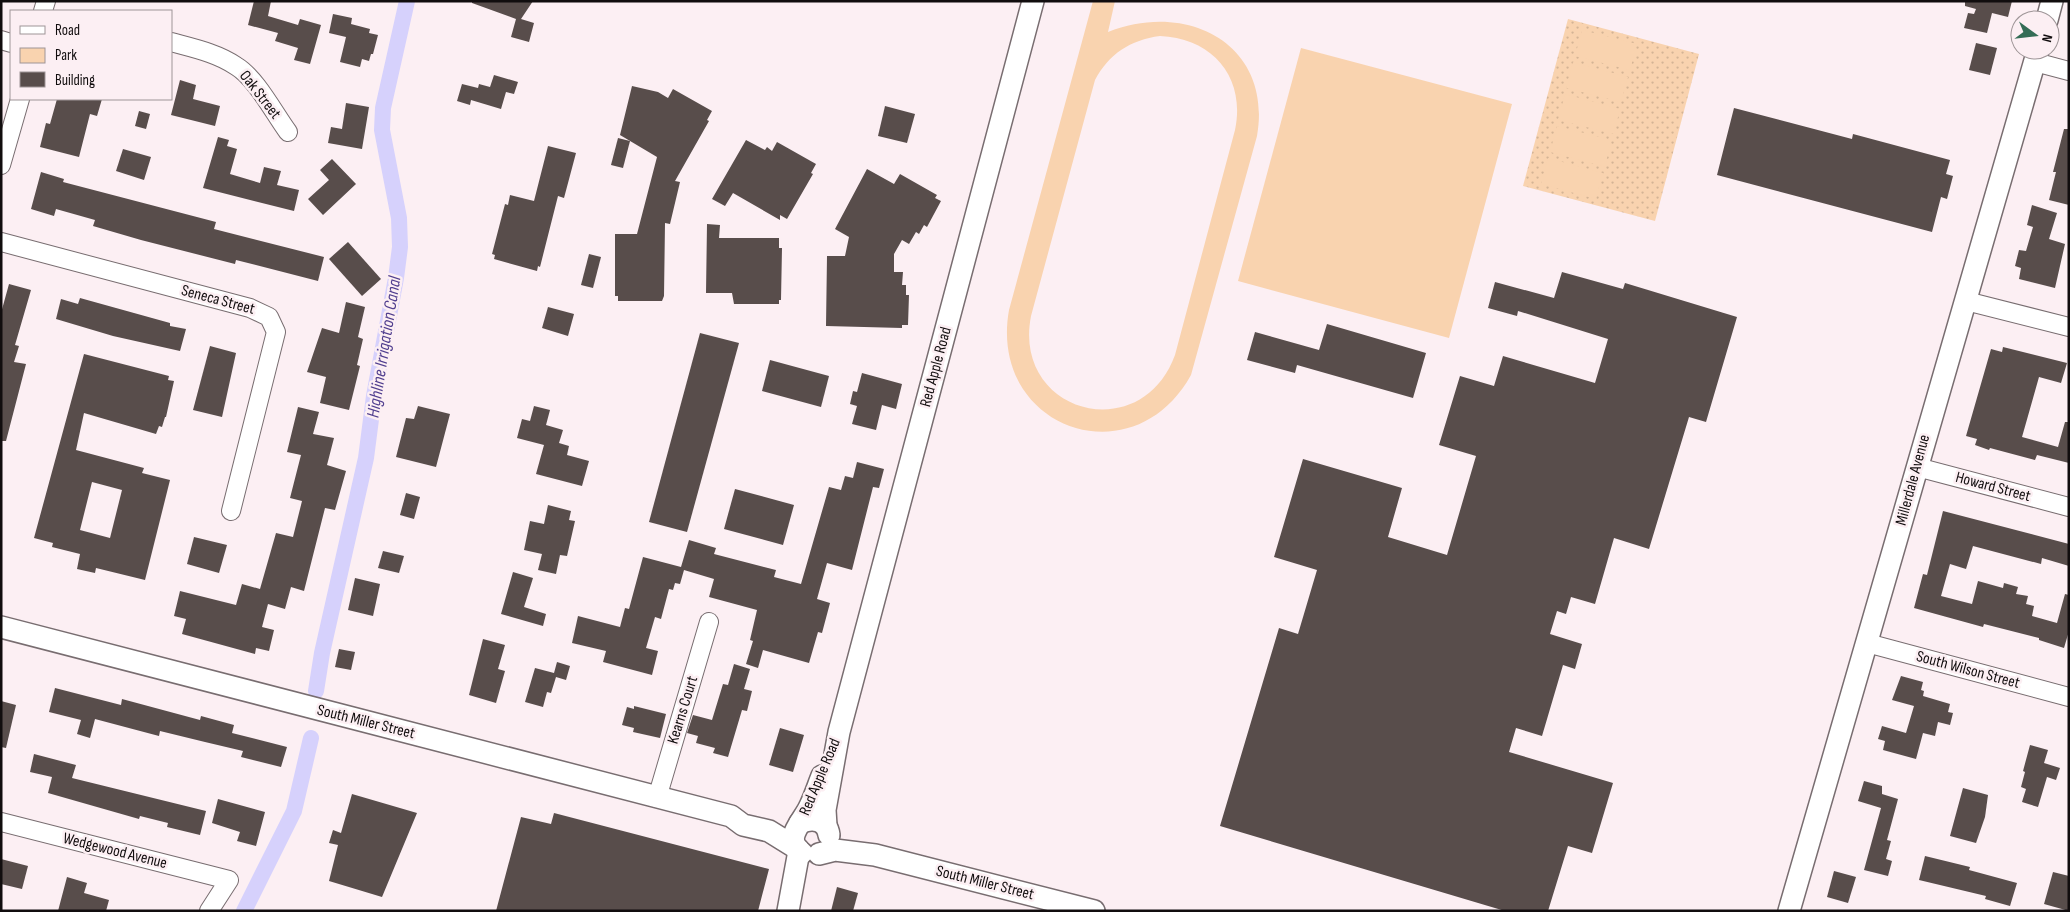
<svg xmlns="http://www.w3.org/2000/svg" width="2070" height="912" viewBox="0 0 2070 912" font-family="'Sofia Sans Condensed',sans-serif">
<defs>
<pattern id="green-dots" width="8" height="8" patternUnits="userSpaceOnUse" patternTransform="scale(1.25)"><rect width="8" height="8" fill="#f9d3af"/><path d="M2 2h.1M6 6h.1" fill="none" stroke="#d4b495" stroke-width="1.8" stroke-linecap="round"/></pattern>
</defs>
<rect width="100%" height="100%" fill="#fceff3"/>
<!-- green -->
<polygon fill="url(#green-dots)" points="1568,19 1699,54 1655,221 1523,186"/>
<!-- pitch -->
<g fill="#f9d3af" fill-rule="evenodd">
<path d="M1093 1H1115L1108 32C1188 0 1273 45 1257 136L1191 375C1133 480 988 428 1009 310ZM1160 36C1213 38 1246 78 1235 130L1175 355C1141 448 1012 413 1031 316L1095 80C1109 54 1130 40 1160 36Z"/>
<polygon points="1582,30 1637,44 1630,70 1575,56"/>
<polygon points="1301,48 1512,104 1449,338 1238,281"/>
<polygon points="1573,62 1628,77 1621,102 1566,88"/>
<polygon points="1565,94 1620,109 1614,134 1558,120"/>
<polygon points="1557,126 1611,140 1605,167 1550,152"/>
<polygon points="1548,158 1603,173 1596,199 1541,184"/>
</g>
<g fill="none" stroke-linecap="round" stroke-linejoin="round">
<!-- canal -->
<g stroke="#d6d1fc" stroke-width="16">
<polyline points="316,691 322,653 366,458 374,396 396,278 400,247 399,218 382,130 383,108 407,1"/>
<polyline points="244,911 294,811 311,738"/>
</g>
</g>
<!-- building -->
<g fill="#584d4b" fill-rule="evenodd">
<polygon points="254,1 271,1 268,16 298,25 300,19 321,25 310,64 294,60 298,48 275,41 278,33 248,25"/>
<polygon points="472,1 533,1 521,19 534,23 529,42 511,37 516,19 472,3"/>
<polygon points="1965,1 2012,1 2008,17 1992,13 1987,33 1964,28 1968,13 1974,14 1976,9 1965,6"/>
<polygon points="333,14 352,18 351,24 370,29 369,33 378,35 373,54 371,54 369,61 362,59 360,67 340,62 346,37 329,33"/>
<polygon points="1976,43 1997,48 1990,75 1969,70"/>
<polygon points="494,75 518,82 514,94 506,92 501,109 471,100 470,105 457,101 462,84 478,88 479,84 490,87"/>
<polygon points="180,80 196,85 193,99 220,106 215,126 171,115"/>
<polygon points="632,86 658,92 668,98 673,89 712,111 707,120 709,121 675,181 680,182 670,224 665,223 664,296 662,301 618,301 618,296 615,296 615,234 637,234 657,157 620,135"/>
<polygon points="57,99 102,99 97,116 90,114 79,157 40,147 46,123 50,124"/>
<polygon points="346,103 369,107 362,149 328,143 331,127 342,129"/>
<polygon points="885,106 915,114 907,143 878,136"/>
<polygon points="1734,108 1852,139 1853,134 1950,160 1946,174 1953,176 1947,199 1941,197 1932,232 1717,175"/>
<polygon points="139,111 150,114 146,129 135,126"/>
<polygon points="2064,129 2069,129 2069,205 2049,200 2056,172 2053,172"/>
<polygon points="218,137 229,140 227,146 237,149 230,174 260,183 264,167 281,171 277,185 299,190 294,211 203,188"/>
<polygon points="618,138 630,141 623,168 611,165"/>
<polygon points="746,140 765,150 767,147 772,151 777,142 816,164 811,173 813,174 787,219 780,215 780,220 733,193 725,206 712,199"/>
<polygon points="548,146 576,153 564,198 558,196 540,267 538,266 537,271 494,259 495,255 492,254 505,204 508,205 510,195 534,201"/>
<polygon points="123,149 151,157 144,180 116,171"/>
<polygon points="332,159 356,184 323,215 308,199 329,180 320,170"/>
<polygon points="867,169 894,184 900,174 937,195 935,198 941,201 927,227 924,225 919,234 916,232 909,244 902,240 894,254 894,272 903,272 902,285 906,285 906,295 909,295 908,325 902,325 902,328 826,326 827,256 845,256 849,237 835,229"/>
<polygon points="41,172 64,179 63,182 216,222 214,229 324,257 318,281 236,260 235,264 141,240 93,226 95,220 56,209 54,216 31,209"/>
<polygon points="2032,205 2057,213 2049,239 2065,244 2055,288 2019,279 2021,268 2015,266 2019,250 2026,251 2033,227 2027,225"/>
<polygon points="707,224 720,225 719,238 779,238 779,248 782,248 781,300 779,300 779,304 734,304 732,293 706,293"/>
<polygon points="348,242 381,279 362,296 329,259"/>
<polygon points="589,254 601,257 593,288 581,285"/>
<polygon points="1562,272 1623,289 1625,283 1737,317 1706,422 1689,417 1649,549 1614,538 1595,604 1571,597 1566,614 1557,611 1550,634 1582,644 1575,669 1563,665 1542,736 1516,728 1509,752 1613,783 1592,853 1568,846 1548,911 1505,911 1220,826 1279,628 1298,634 1317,570 1274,557 1303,459 1402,488 1388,537 1447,555 1476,456 1439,445 1460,376 1494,386 1503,356 1595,383 1608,339 1518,311 1517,316 1488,308 1495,282 1554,298"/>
<polygon points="9,284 31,290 15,345 19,346 14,362 26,364 6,441 1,441 1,313"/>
<polygon points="80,298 170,323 170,326 186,329 180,351 113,336 56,319 61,299 78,304"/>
<polygon points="346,302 365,307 358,337 363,339 357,365 360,366 349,410 320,403 326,377 307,372 322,328 339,333"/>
<polygon points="548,307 574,314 568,336 542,328"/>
<polygon points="1327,324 1426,353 1413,398 1297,365 1295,373 1247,360 1255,332 1319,350"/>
<polygon points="700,333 739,343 687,532 649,522"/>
<polygon points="210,346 236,353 222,417 193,410"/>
<polygon points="2003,347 2067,363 2061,383 2039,377 2022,437 2058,447 2065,422 2069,422 2069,463 2037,455 2035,460 1990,448 1989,450 1975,445 1977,439 1966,436 1991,349 2002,352"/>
<path d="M84 354 169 376 168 380 174 381 166 417H165L162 427 159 426 156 434 84 413 76 450 144 468 142 473 170 480 145 580 96 568 95 573 77 569 80 554 52 547 53 543 34 538ZM92 482 122 490 110 538 80 530Z"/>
<polygon points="770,360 829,376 821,407 762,391"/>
<polygon points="862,373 902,384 896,409 882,405 876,430 852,424 857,406 850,404 853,391 857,392"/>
<polygon points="418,406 450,414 436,467 396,457 406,418 414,419"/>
<polygon points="534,406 550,410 546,425 563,430 559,443 569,446 567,455 589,461 582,486 536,474 544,445 517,438 522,419 530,421"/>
<polygon points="298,407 319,412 313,434 334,438 327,465 346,471 335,510 325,508 304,591 291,587 285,609 268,604 262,627 274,630 269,651 256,648 255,654 182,634 186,619 174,616 180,591 236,605 242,584 260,589 276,533 293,537 302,501 290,498 301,455 287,452"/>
<polygon points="857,462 884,469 879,488 873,487 852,570 827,563 817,599 830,603 822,633 818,632 809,663 763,650 758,668 746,664 753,641 750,640 757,610 709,597 714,579 684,570 680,584 675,583 673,590 669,589 661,619 655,617 646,648 658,651 652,675 603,662 606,651 572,643 578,616 620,627 625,608 629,609 643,557 681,567 689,540 716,548 714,554 776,570 774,577 801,584 829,487 841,490 845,476 853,478"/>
<polygon points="735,489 794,505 783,545 724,529"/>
<polygon points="406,493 420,497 414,519 400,515"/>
<polygon points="548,505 571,511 569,520 575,521 567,556 560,555 556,574 538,570 542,554 524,550 530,521 544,524"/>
<polygon points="1943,511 2069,544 2069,566 2042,558 2041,564 1973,546 1966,569 1950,564 1941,596 1972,604 1978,581 2003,588 2004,583 2018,587 2016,594 2028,596 2026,604 2034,606 2032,616 2057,623 2065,594 2069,595 2069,631 2064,648 2039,640 2039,638 1984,624 1983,627 1914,608 1923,574 1927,575"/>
<polygon points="194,537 227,545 219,573 187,564"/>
<polygon points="383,551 404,556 399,573 378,568"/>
<polygon points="513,572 533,578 524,607 546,614 543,626 501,614"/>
<polygon points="355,578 380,584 373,616 348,610"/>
<polygon points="483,639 505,645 498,669 505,671 496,703 469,695"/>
<polygon points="339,649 355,652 351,670 335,667"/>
<polygon points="557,662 570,666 566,680 556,677 551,693 547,692 543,707 525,702 535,668 554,673"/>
<polygon points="734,664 750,669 744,689 752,691 747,711 742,710 728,757 713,753 715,748 696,743 698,736 687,733 693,715 712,720 723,684 728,685"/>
<polygon points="1901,676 1923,682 1921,690 1924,691 1923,696 1950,704 1948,712 1953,713 1950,725 1938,722 1935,736 1923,733 1916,759 1883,750 1885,741 1878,739 1882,726 1906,733 1914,706 1892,700"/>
<polygon points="55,688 121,705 122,699 200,720 201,716 234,725 232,733 287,747 281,767 241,757 243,751 205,742 160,731 159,736 95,719 90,738 77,734 81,720 49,712"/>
<polygon points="1,701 16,705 6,748 1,747"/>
<polygon points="634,706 666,714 660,738 633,732 634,728 622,725 627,707 634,709"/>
<polygon points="780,728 804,735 793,772 769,765"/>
<polygon points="2030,745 2048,750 2044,763 2060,768 2056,780 2047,777 2038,807 2022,802 2026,789 2021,787 2025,772 2023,771"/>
<polygon points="34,754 76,765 72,778 206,811 200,835 167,827 168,823 140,816 139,819 48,793 52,777 30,772"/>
<polygon points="1864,781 1882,786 1882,794 1898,799 1887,840 1891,841 1886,859 1892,861 1888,876 1864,870 1881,808 1858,801"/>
<polygon points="1963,788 1988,795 1985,817 1976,843 1950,836"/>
<polygon points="352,794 417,813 382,897 329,881 338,845 329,843 333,830 341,833"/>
<polygon points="218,799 265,812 256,846 237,841 240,832 212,823"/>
<polygon points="554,813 769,869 758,911 496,911 521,817 551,824"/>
<polygon points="1925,856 1970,867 1969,870 2017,883 2010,906 1985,899 1986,896 1919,880"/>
<polygon points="1,859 28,866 22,889 1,884"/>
<polygon points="1834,871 1856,877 1848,903 1827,897"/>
<polygon points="2053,872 2069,876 2069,911 2044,904"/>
<polygon points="67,877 87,883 84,893 109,900 106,911 58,911"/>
<polygon points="837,887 858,893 853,911 831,911"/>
</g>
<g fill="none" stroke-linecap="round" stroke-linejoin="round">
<!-- minor casing -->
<g stroke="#786d70" stroke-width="20">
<g id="minor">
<polyline points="43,11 46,1"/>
<polyline points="1,40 11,43"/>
<path d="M171 42C193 48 217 53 236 66 256 78 274 113 288 132"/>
<polyline points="2035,62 2069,71"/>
<polyline points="1,165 20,99"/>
<polyline points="1,242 250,308 269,317 276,332 231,511"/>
<polyline points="1966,301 2069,327"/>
<polyline points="1917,467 2069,507"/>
<polyline points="1867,643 2069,697"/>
<polyline points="657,798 709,622"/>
<polyline points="1,822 229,880 209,911"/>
</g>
</g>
<!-- tertiary casing -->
<g stroke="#786d70" stroke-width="24">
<g id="tertiary">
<polyline points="2047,20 2052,1"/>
<polyline points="1,627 731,816 743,825 769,831 798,849"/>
<path d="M800 823C813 817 827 820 829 835"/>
<polyline points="826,826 825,810 839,732 1033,1"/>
<path d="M802 853C781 839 804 821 810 806 815 796 818 786 822 776"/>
<polyline points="819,854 835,850 875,855 1094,911"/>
<polyline points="788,911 799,851"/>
<polyline points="1789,911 2038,50"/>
</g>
</g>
<!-- minor -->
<use href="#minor" stroke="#fff" stroke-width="18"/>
<!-- tertiary -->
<use href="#tertiary" stroke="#fff" stroke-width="21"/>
</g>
<g text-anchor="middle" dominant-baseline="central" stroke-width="5" stroke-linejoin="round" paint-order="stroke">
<!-- street labels -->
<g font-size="16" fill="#110d0e" stroke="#fceff3">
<text transform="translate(260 95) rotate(52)">Oak Street</text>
<text transform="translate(218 300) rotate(15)">Seneca Street</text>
<text transform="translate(936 367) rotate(-75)">Red Apple Road</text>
<text transform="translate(1913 480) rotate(-75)">Millerdale Avenue</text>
<text transform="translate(1993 487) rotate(15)">Howard Street</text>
<text transform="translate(1968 670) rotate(15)">South Wilson Street</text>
<text transform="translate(683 710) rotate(-73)">Kearns Court</text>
<text transform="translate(366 722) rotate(14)">South Miller Street</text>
<text transform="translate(820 777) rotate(-67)">Red Apple Road</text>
<text transform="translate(115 851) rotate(14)">Wedgewood Avenue</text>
<text transform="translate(985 883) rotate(14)">South Miller Street</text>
</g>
<!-- water labels -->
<g font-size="18" font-style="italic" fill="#513f8f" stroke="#fceff3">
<text transform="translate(384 347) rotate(-81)">Highline Irrigation Canal</text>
</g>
</g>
<!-- border -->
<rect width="2070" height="912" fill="none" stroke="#110d0e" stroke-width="5"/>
<!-- legend -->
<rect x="10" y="10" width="162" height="90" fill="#fceff3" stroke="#9e9597"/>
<rect x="20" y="26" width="25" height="8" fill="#ffffff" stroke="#9e9597"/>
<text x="55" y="35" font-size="15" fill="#110d0e">Road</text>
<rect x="20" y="48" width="25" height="15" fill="#f9d3af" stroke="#9e9597"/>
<text x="55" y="60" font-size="15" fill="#110d0e">Park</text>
<rect x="20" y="72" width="25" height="15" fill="#584d4b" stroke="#9e9597"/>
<text x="55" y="85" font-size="15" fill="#110d0e">Building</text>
<!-- north arrow -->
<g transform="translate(2035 35) rotate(105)"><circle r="24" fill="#fceff3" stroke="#9e9597"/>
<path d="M0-4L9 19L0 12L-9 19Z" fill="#346d56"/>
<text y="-8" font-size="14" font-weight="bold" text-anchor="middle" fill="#110d0e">N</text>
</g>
</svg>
